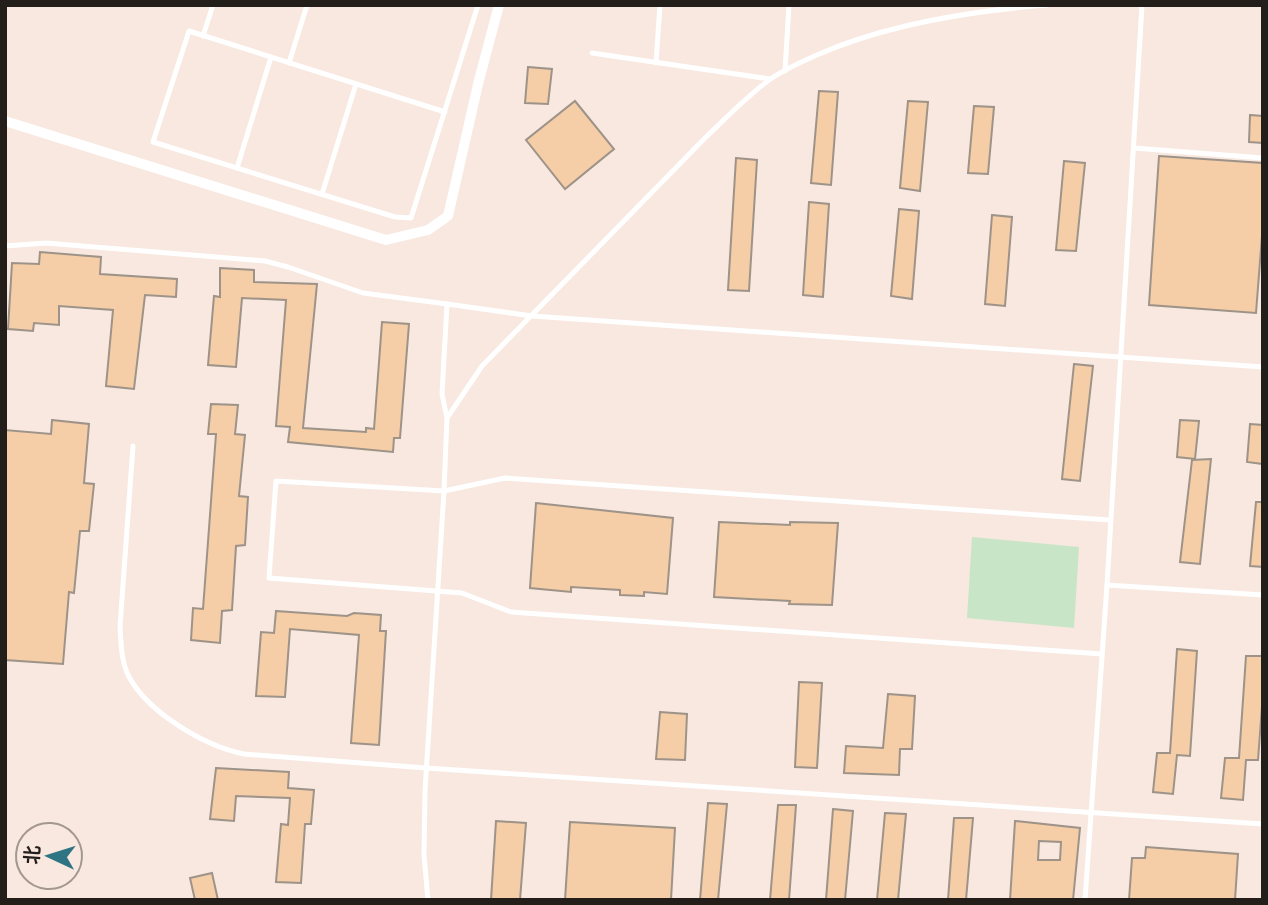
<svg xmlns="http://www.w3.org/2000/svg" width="1268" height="905" viewBox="0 0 1268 905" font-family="Raleway,'Noto Sans SC',sans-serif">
<rect width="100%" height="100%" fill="#f8e8df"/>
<!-- green -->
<polygon fill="#c9e5c7" points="972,537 1079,547 1074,628 967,618"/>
<!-- building -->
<g fill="#f5cda6" stroke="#9e9388" stroke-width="2" fill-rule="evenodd">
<polygon points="528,67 552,69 548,104 525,103"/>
<polygon points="819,91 838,92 831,185 811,183"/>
<polygon points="575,101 614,149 565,189 526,140"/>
<polygon points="908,101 928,102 920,191 900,188"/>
<polygon points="974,106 994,107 988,174 968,173"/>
<polygon points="1250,115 1263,116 1263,143 1249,142"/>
<polygon points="1159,156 1263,163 1263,223 1256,313 1149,305"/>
<polygon points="736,158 757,160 749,291 728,290"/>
<polygon points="1064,161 1085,163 1076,251 1056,250"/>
<polygon points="809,202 829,204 823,297 803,295"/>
<polygon points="899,209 919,211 912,299 891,296"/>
<polygon points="992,215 1012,217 1005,306 985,304"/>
<polygon points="40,252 101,257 100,274 177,279 176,297 145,295 134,389 106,386 113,310 59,306 59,325 34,323 33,331 8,329 12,263 39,264"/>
<polygon points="220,268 254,270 254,282 317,284 303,428 366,432 366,428 374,429 382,322 409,324 400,438 394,438 393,452 288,442 290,427 276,426 286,300 242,298 236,367 208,365 214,296 220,297"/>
<polygon points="1074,364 1093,366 1080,481 1062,479"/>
<polygon points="211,404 238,405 235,434 245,435 239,496 248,497 245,545 236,546 232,610 222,611 220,643 191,640 193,608 203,609 216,434 208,434"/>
<polygon points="52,420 89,424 84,483 94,484 89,531 80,531 74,593 69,592 63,664 5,660 5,430 51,434"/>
<polygon points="1180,420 1199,421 1195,459 1177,457"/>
<polygon points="1250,424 1263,425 1263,464 1247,462"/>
<polygon points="1211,459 1200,564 1180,562 1192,460"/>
<polygon points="1256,502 1263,502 1263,567 1250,566"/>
<polygon points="536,503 673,518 667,594 644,592 644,596 620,595 620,590 571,587 571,592 530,588"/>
<polygon points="719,522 790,525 790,522 838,523 832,605 789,604 790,601 714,597"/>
<polygon points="276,611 347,616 354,613 381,615 380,631 386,631 379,745 351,743 359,635 290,629 285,697 256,696 261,632 274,633"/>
<polygon points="1177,649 1197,651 1190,756 1177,755 1173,794 1153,792 1157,753 1170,753"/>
<polygon points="1246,656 1263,656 1263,693 1258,760 1246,760 1243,800 1221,798 1225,758 1239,758"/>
<polygon points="799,682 822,683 817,768 795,767"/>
<polygon points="888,694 915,696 912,749 900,749 899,775 844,773 846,746 883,748"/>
<polygon points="660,712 687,714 685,760 656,759"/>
<polygon points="216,768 289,772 288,788 314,790 311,824 305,824 301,883 276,882 281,824 288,825 290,798 236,796 234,821 210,819"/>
<polygon points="708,803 727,804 718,900 700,900"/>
<polygon points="778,805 796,805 789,900 770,900"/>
<polygon points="833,809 853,811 845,900 826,900"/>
<polygon points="885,813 906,814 898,900 877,900"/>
<polygon points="954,818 973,818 966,900 948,900"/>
<polygon points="496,821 526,823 520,900 491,900"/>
<path d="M1015 821 1080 828 1073 900H1010ZM1039 841 1061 842 1060 860H1038Z"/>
<polygon points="570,822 675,828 671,900 565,900"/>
<polygon points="1146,847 1238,854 1235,900 1129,900 1132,858 1145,858"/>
<polygon points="212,873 218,900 195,900 190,878"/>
</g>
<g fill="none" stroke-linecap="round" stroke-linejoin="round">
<!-- lane -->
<g stroke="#fff" stroke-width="5">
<polyline points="203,36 213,5"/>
<polyline points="592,53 770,79"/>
<polyline points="289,63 307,5"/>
<polyline points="656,63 660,5"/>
<polyline points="785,71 789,5"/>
<polyline points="445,112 189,31 153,142 395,217 411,218 478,5"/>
<polyline points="1134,148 1263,158"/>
<polyline points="237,168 271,57"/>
<polyline points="322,194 356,84"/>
<polyline points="5,246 46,243 265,261 288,267 363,293 447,304 442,394 447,418"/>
<polyline points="447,304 532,316 1263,367"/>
<path d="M133 446 120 626C121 642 121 660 128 675 147 712 204 746 244 754L426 768 1263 824"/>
<polyline points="1107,585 1263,595"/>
<polyline points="1102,654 511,612 462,593 269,578 276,481 444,491 505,478 1110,520"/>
<path d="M428 900 424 855 425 791 444 491 447 418 482 366 705 138C726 118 746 97 769 80 783 70 801 62 817 55 887 24 971 11 1047 5"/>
<polyline points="1085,900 1107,585 1142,5"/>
</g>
<!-- street -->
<polyline stroke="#fff" stroke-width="10" points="5,121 386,240 428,230 448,216 479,80 499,5"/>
</g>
<!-- border -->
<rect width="1268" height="905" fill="none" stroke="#241e1b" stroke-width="14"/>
<!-- north arrow -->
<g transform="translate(49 856) rotate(274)"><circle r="33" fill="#f8e8df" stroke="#a39791" stroke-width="2"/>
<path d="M0-5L12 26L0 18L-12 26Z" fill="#2f7483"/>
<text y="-10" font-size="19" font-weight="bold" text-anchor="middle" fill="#241e1b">北</text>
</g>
</svg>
